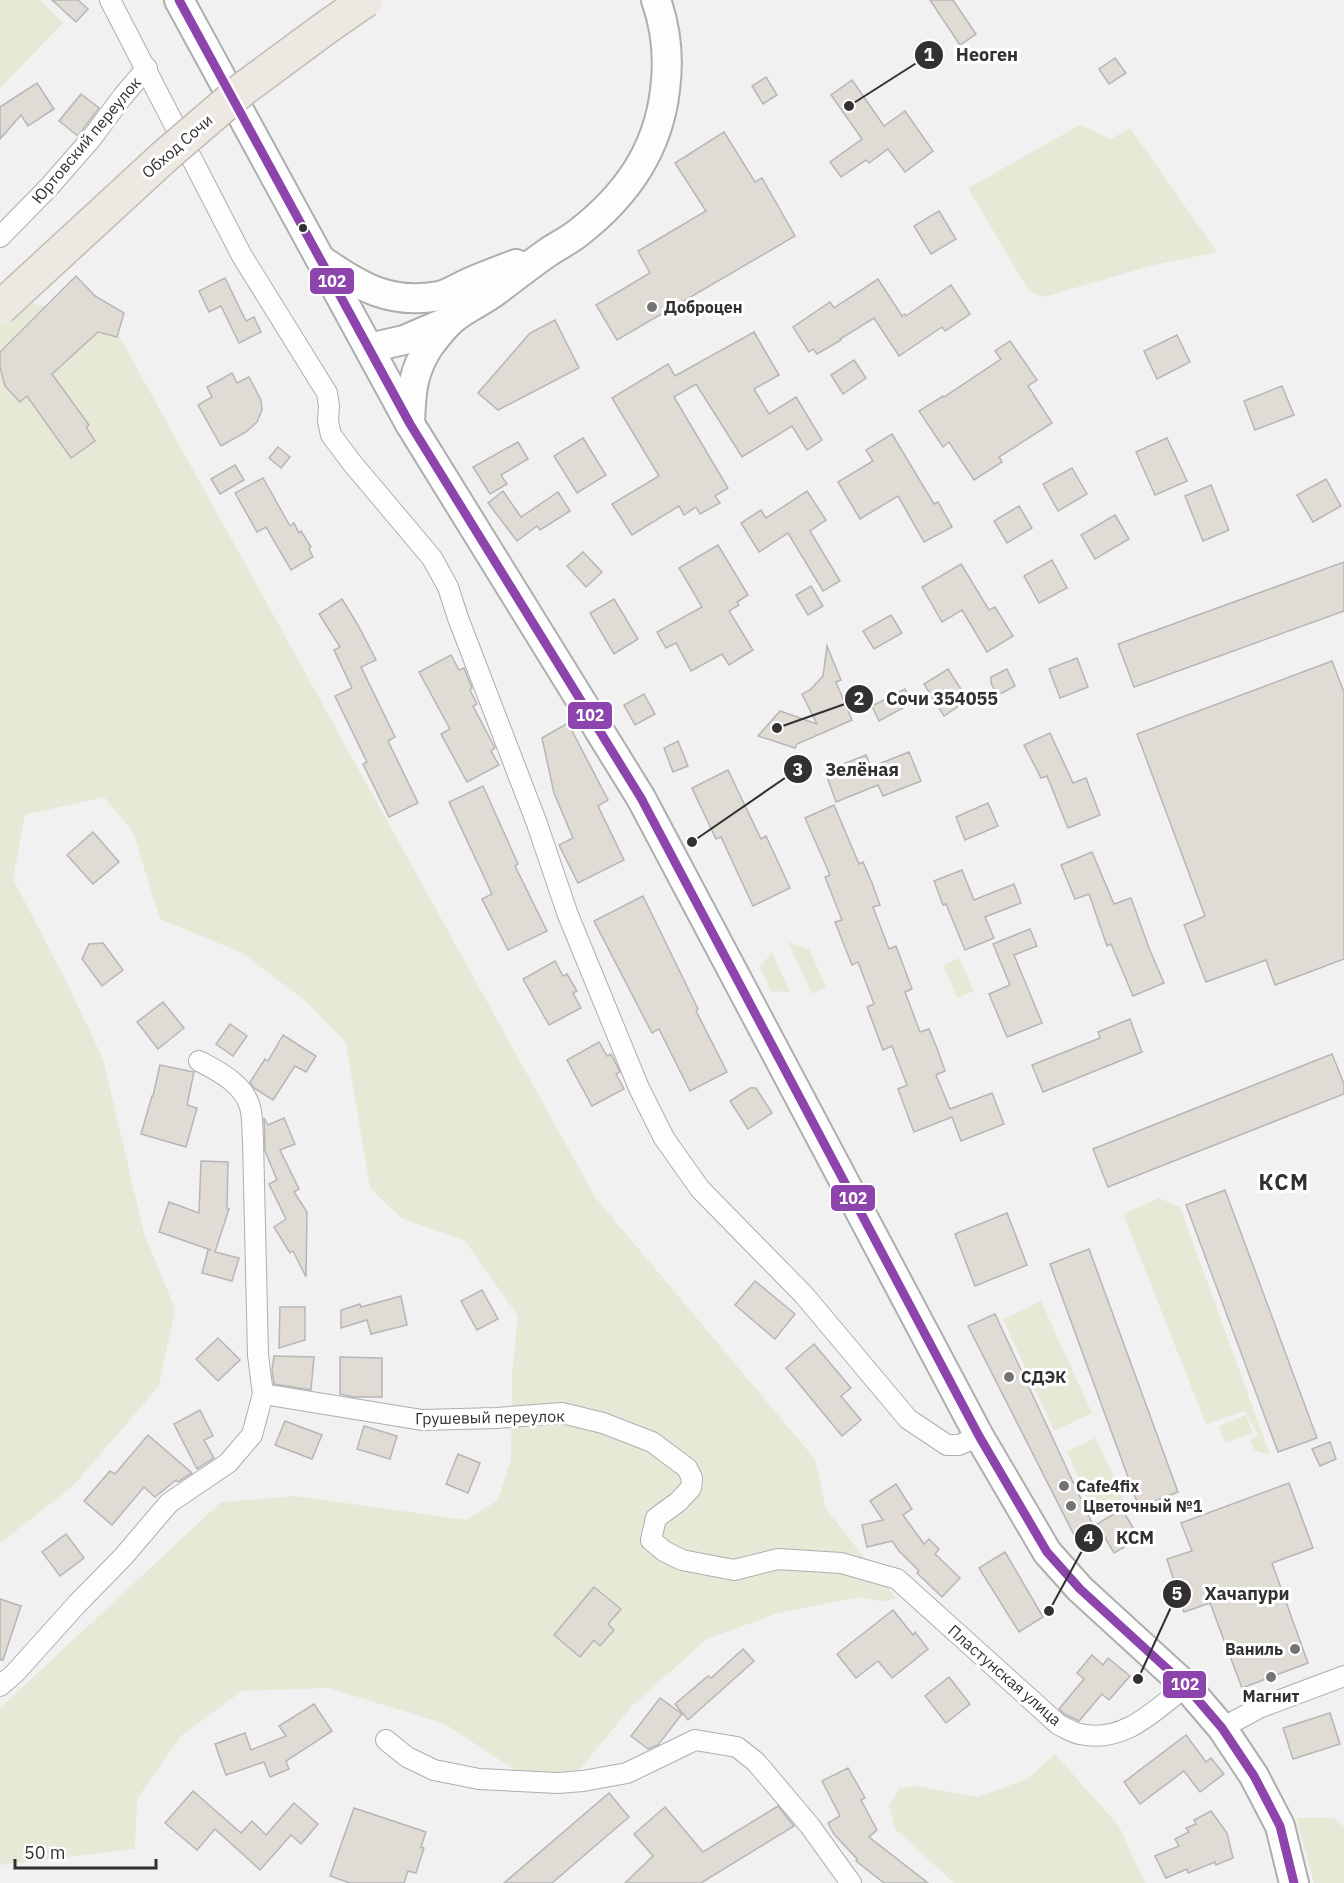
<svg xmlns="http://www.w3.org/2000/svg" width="1344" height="1883" viewBox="0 0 1344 1883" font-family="'IBM Plex Sans',sans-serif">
<rect width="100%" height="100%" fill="#f1f1f1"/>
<!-- green -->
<g fill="#e7e9d7">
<polygon points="0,0 40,0 63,23 0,88"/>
<polygon points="1080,125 1111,139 1130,128 1217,252 1150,266 1044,297 1029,291 968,188"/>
<polygon points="0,295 112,323 595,1197 815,1459 826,1509 896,1598 884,1602 860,1597 778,1613 707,1639 633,1705 575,1775 524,1776 445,1724 329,1688 242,1691 181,1736 137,1799 135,1849 0,1865 0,1708 221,1502 295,1496 466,1520 498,1500 511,1458 512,1375 518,1316 465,1241 401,1218 370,1188 346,1043 308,1003 242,953 160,919 133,832 104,797 25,815 13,879 64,977 103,1059 144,1233 175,1309 159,1386 73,1486 0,1543"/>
<polygon points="788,942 809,949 826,987 812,994"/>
<polygon points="772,952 790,992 771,991 760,967"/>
<polygon points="959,958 974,991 957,998 943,965"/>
<polygon points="1159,1198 1180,1207 1270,1455 1254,1450 1250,1439 1258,1435 1245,1411 1206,1424 1123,1214"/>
<polygon points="1041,1301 1092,1413 1054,1431 1003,1319"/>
<polygon points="1246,1415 1253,1433 1225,1443 1219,1426"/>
<polygon points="1096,1438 1125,1502 1095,1516 1067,1451"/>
<polygon points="1055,1754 1119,1826 1145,1883 954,1883 895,1829 889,1806 900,1788 918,1786 977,1797 1027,1779"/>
<polygon points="1296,1818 1333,1818 1344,1827 1344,1883 1314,1883"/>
</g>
<!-- building -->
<g fill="#e0dbd5" stroke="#b7b6b6" stroke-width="1.5">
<polygon points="52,0 78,0 88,9 76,22"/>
<polygon points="930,0 953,0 976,34 960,45"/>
<polygon points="1115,58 1126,73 1109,84 1099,69"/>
<polygon points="766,77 777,95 763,104 752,86"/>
<polygon points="852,80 884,126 905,111 933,151 905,172 888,149 869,163 866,160 841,177 830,162 862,139 831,95"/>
<polygon points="37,83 54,109 28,126 21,115 0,139 0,107"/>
<polygon points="81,94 99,108 78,136 59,121"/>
<polygon points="724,132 755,182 762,178 795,236 617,340 596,305 650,273 638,251 706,211 675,163"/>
<polygon points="939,211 956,239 931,254 914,226"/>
<polygon points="76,276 95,296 124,313 117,337 98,332 52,374 89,425 86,427 95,441 71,458 27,396 20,402 5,386 0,367 0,352"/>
<polygon points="225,278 246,321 254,317 261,332 239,343 221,306 209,312 199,291"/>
<polygon points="878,279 902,316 905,314 906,316 951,285 970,314 945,331 942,327 899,356 874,318 840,339 841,340 817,354 813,349 809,352 793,327 830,302 834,308"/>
<polygon points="555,320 579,368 498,410 478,393 530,333"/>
<polygon points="754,332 779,375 754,389 769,414 796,397 822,440 807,450 792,426 742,457 696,384 674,397 728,488 715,496 720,503 700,514 696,507 684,515 679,506 632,535 612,504 659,476 612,398 668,364 675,376"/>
<polygon points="1177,335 1190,362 1157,379 1144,351"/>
<polygon points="1010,341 1037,380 1028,386 1052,423 999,457 1002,462 974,480 949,442 943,447 919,411 943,396 944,397 1001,359 995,351"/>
<polygon points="854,360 866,378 843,394 831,375"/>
<polygon points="232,373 237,383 249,377 261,400 262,410 257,422 246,432 221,446 198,405 212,397 207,387"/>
<polygon points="1282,386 1294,415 1255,430 1244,401"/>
<polygon points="892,434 934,504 938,502 952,527 924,542 898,496 860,519 838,482 873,461 866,450"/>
<polygon points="583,438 606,475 577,493 554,456"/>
<polygon points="1167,438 1187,481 1155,495 1136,452"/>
<polygon points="518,442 528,459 501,475 507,484 490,494 473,467"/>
<polygon points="278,447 290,457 281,468 269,458"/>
<polygon points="235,465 244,480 220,494 211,479"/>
<polygon points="1072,468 1087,494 1058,511 1043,484"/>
<polygon points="263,478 290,526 294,523 299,533 301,531 311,547 309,549 313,557 291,570 266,527 257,532 235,493"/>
<polygon points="1326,479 1341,506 1313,522 1297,495"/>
<polygon points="1211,485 1229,530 1203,541 1185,496"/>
<polygon points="503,491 521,517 558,492 570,511 540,530 537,526 517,541 488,503"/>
<polygon points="807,491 826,520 810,531 840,581 823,591 788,533 759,552 741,523 761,510 766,518"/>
<polygon points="1019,506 1032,528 1007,543 994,521"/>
<polygon points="1115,515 1129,539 1095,559 1081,535"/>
<polygon points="718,545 748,595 737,602 739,605 729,611 753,650 729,665 722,654 691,671 676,643 666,648 657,632 702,607 679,568"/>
<polygon points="583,552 602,572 586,587 567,566"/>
<polygon points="1052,560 1067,588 1039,603 1024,576"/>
<polygon points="1344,562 1344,611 1134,687 1118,644"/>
<polygon points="961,564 989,610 995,607 1013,636 987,652 962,610 942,622 922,587"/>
<polygon points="811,586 823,606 808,615 796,595"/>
<polygon points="342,599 358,625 376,660 361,667 395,737 388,741 418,803 389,817 363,764 367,762 335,696 352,688 334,650 340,647 319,614"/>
<polygon points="614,599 638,639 614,654 590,613"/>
<polygon points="891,615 902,633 874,649 863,631"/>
<polygon points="827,646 841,680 836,682 852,720 797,744 795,748 758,736 780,711 817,724 802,694 810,690 823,676"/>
<polygon points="451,655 459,670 464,668 472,688 470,690 477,704 473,706 495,748 491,751 499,765 467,782 441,734 450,729 419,672"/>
<polygon points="1077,658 1088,687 1060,698 1049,669"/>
<polygon points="1332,661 1344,692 1344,959 1275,985 1266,960 1206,982 1184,925 1205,916 1137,734"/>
<polygon points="948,669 968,700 944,716 924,684"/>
<polygon points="1007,669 1015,686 1002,693 996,693 991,683 991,677"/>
<polygon points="905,689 912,703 879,721 872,706"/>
<polygon points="644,694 655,714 635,725 624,705"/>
<polygon points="568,723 608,800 598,806 624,860 578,883 559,845 573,838 554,793 542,738"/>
<polygon points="1050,733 1073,783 1086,778 1100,815 1068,828 1047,776 1041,778 1024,745"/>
<polygon points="678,741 688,766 673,772 664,748"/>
<polygon points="909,752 921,781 883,796 878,785 836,802 825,771 866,755 871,767"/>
<polygon points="728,770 761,839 766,836 790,888 753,906 721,837 716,839 692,788"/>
<polygon points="483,786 518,864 515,866 547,931 508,950 482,899 492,894 449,802"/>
<polygon points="988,803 998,826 965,840 956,817"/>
<polygon points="834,805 859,864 863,862 872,883 880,905 873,907 889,949 896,946 912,989 905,992 920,1032 929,1029 938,1051 945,1071 936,1075 950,1109 992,1093 1004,1124 961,1141 952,1117 914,1132 898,1089 907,1085 892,1046 883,1050 867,1007 874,1004 858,962 852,965 835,922 842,920 825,877 830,875 805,818"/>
<polygon points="93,832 119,862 93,884 67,855"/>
<polygon points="1092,852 1114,904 1131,898 1149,948 1164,983 1133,996 1111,944 1107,946 1089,894 1075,899 1061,865"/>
<polygon points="962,870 974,900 1014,884 1021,903 985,917 994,938 965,950 946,904 943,905 934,881"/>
<polygon points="643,896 698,1009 696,1011 727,1072 690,1091 659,1029 652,1033 594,921"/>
<polygon points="1030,929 1037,946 1014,955 1042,1023 1007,1037 989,994 1010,985 993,944"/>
<polygon points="103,943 123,970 102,986 82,959 89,944"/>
<polygon points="555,961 563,976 567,974 577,991 573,993 581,1008 549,1025 523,979"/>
<polygon points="163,1002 184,1028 158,1049 137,1022"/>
<polygon points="1130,1019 1142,1052 1043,1092 1032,1065 1100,1038 1098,1032"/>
<polygon points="230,1024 247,1036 233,1056 216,1044"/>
<polygon points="283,1035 316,1056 306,1072 295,1066 273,1100 254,1088 250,1082 265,1059 268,1061"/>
<polygon points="599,1042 607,1056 611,1054 620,1072 616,1074 624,1089 592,1106 567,1060"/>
<polygon points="1332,1054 1344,1084 1344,1094 1108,1187 1093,1149"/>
<polygon points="160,1065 194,1072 187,1105 197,1108 186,1147 141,1134 152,1096 153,1096"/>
<polygon points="750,1088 756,1088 772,1113 748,1129 730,1101"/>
<polygon points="264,1118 268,1125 284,1118 295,1144 280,1150 299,1189 294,1192 307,1212 306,1277 293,1251 290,1253 274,1227 286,1219 269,1184 277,1180 265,1151"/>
<polygon points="201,1161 228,1162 227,1208 229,1209 215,1252 239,1258 232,1281 202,1273 208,1250 211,1250 159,1232 169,1202 199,1213"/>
<polygon points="1225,1190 1317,1438 1278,1452 1186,1205"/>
<polygon points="1007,1213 1027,1265 975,1286 955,1234"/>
<polygon points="1089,1249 1178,1492 1139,1507 1050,1264"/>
<polygon points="755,1281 795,1314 775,1339 735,1305"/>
<polygon points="482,1290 498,1319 477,1330 461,1301"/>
<polygon points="401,1296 407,1325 371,1334 367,1320 341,1328 341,1310 360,1304 361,1307"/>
<polygon points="280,1307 305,1307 305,1340 279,1348"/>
<polygon points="995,1314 1093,1525 1074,1535 968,1326"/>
<polygon points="218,1338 240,1360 218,1381 196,1359"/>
<polygon points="814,1344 851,1388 841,1396 861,1420 842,1436 786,1368"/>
<polygon points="274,1356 314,1357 311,1390 274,1384 272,1370"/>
<polygon points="340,1357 382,1358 382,1397 353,1397 340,1394"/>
<polygon points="200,1410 213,1436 204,1440 214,1458 197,1469 174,1424"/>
<polygon points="285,1421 322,1435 312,1459 275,1445"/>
<polygon points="364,1426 397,1436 390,1459 357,1449"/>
<polygon points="148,1435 192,1473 178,1482 176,1480 155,1497 144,1487 112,1525 84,1501 110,1471 115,1474"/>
<polygon points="1330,1442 1336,1459 1320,1466 1312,1449"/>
<polygon points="458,1454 480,1463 468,1493 446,1484"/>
<polygon points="1289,1483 1313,1548 1272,1563 1308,1663 1242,1688 1210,1603 1184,1612 1167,1559 1192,1551 1181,1523"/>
<polygon points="896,1484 912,1509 903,1515 924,1544 929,1539 939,1549 935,1554 960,1578 942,1597 917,1573 919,1571 899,1551 892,1541 867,1547 862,1525 883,1520 870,1501"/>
<polygon points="1122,1509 1135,1531 1124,1537 1128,1545 1114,1553 1097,1524"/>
<polygon points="66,1534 84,1558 60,1576 42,1552"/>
<polygon points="1005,1552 1043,1617 1019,1632 979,1568"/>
<polygon points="594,1587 621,1609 608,1624 614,1630 600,1646 594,1640 580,1657 554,1635"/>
<polygon points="0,1599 21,1606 3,1660 0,1660"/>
<polygon points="893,1610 913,1635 915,1632 928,1649 892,1678 878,1661 856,1678 837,1654"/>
<polygon points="743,1649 754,1661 688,1720 675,1704 708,1676 711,1678"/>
<polygon points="1092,1655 1103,1665 1108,1658 1130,1676 1109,1700 1102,1694 1079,1721 1066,1715 1059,1709 1084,1679 1077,1673"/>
<polygon points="949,1677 970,1704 946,1723 925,1696"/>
<polygon points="660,1698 682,1714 658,1745 648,1749 631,1736"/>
<polygon points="314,1704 332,1731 286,1761 289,1769 270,1777 264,1762 226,1775 215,1744 245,1733 251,1750 286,1736 279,1726"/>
<polygon points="1330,1713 1340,1744 1293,1759 1283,1728"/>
<polygon points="1186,1735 1206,1762 1211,1758 1224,1774 1200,1792 1184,1771 1140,1804 1124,1782"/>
<polygon points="848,1768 865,1798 861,1800 877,1830 869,1837 928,1883 884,1883 856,1861 857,1859 834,1834 828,1823 840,1816 822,1781"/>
<polygon points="193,1791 241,1833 252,1821 266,1835 294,1803 318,1824 301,1844 291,1835 260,1870 215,1829 197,1850 165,1823"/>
<polygon points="609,1793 629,1817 552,1883 504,1883"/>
<polygon points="778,1806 794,1826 701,1883 625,1883 653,1856 634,1834 665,1807 703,1852"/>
<polygon points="354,1808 426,1832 421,1847 424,1848 416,1873 408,1871 404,1883 350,1883 330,1876"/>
<polygon points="1211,1811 1227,1833 1233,1858 1216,1865 1215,1862 1188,1873 1187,1869 1166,1878 1155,1856 1179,1846 1175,1839 1189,1832 1186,1828 1196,1824 1194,1820"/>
</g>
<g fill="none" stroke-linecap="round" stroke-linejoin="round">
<!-- street casing -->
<g stroke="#aeaeae" stroke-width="22">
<g id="street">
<polyline points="110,0 242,256 327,393 329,406 328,421 331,435 352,463 432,558 448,587 458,618 536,821 568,915 639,1088 664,1138 700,1189 804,1295 908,1419 947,1445 959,1445 979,1436"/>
<polyline points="0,237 49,187 91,139 123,96 147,68"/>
<path d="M263 1394 422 1420 496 1418 562 1413 603 1423 652 1442 687 1468 692 1478 691 1488 678 1502 656 1518 651 1540 664 1551 682 1560 734 1570 778 1559 841 1563 897 1579 1059 1725C1066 1728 1073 1733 1080 1734 1124 1744 1155 1710 1186 1686"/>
<path d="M0 1686 15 1673 77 1604 123 1557 169 1503 228 1463 252 1435 263 1394 258 1355 253 1140C252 1129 253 1117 250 1107 244 1084 218 1071 199 1061"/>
<polyline points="1222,1728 1259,1708 1344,1676"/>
<polyline points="386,1740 407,1757 434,1770 479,1779 558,1783 583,1781 627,1773 695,1740 737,1747 756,1762 810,1826 851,1883"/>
</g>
</g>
<!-- secondary casing -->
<g stroke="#aeaeae" stroke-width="32">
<g id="secondary">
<polyline points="179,0 410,424 641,798 979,1436 1047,1552 1080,1589 1186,1686 1222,1728 1254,1776 1280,1826 1294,1883"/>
<path d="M323 261C360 287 391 305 439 296 449 294 459 287 468 283 484 276 500 270 516 264"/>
<polyline points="369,348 404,340 446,322"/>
<path d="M410 424C411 394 412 371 430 345 436 337 445 325 454 318 466 308 483 301 496 291 513 278 530 265 547 253 557 246 568 241 578 233 626 196 658 151 665 90 669 60 666 28 656 0"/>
</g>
</g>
<!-- street -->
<use href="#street" stroke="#fdfdfd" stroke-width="20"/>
<!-- secondary -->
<use href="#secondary" stroke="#fdfdfd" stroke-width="28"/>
<!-- highway-bridge casing -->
<g stroke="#c1bbb3" stroke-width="36" stroke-linecap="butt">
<polyline id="highway-bridge" points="0,308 165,156 243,89 327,27 366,0"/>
</g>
<!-- highway-bridge -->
<use href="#highway-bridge" stroke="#ede8e1" stroke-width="33"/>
<!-- bus-1 casing -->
<g stroke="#fff" stroke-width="14">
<polyline id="bus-1" points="179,0 410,424 641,798 979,1436 1047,1552 1080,1589 1186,1686 1222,1728 1254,1776 1280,1826 1294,1883"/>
</g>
<!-- bus-1 -->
<use href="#bus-1" stroke="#8e44ad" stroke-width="9"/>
</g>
<!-- markers -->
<circle fill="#313132" stroke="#fff" stroke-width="2" cx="303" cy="228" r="5"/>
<g fill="#747475" stroke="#fff" stroke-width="2">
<circle cx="652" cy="307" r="6"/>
<circle cx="1009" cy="1377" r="6"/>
<circle cx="1064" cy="1486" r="6"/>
<circle cx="1071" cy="1506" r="6"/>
<circle cx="1295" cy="1649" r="6"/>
<circle cx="1271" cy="1677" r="6"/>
</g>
<g text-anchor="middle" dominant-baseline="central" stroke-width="6" stroke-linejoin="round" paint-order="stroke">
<!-- street labels -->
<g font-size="16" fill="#313132" stroke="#fff">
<text transform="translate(86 140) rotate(-50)">Юртовский переулок</text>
<text transform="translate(177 146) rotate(-41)">Обход Сочи</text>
<text transform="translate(490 1417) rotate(-1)">Грушевый переулок</text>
<text transform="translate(1005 1675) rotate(41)">Пластунская улица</text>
</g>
<!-- poi labels -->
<g font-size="16" font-weight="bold" fill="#313132" stroke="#fff" text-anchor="start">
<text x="664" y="307">Доброцен</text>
<text x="1021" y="1377">СДЭК</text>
<text x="1076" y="1486">Cafe4fix</text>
<text x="1083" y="1506">Цветочный №1</text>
<text x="1283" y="1649" text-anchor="end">Ваниль</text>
<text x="1271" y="1696" text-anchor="middle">Магнит</text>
</g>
<!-- district labels -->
<g font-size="22" font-weight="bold" letter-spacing="1.5" fill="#313132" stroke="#fff">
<text x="1284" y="1181">КСМ</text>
</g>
</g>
<!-- callouts -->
<path fill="none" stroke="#313132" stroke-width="2" d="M849 106L929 55M777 728L859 699M692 842L798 769M1049 1611L1089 1538M1138 1679L1177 1594"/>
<g fill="#313132" stroke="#fff" stroke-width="2">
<circle cx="849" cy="106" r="6"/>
<circle cx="777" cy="728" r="6"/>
<circle cx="692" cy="842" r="6"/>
<circle cx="1049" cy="1611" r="6"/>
<circle cx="1138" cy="1679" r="6"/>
<circle cx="929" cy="55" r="15"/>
<circle cx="859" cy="699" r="15"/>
<circle cx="798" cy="769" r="15"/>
<circle cx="1089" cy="1538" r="15"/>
<circle cx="1177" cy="1594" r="15"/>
</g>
<g font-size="18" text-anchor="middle" font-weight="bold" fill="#fff">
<text x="929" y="61">1</text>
<text x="859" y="705">2</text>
<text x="798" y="776">3</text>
<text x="1089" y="1544">4</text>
<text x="1177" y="1600">5</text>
</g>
<g font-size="18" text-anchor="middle" font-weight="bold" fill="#313132" stroke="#fff" stroke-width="6" stroke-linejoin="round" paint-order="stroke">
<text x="987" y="61">Неоген</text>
<text x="942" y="705">Сочи 354055</text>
<text x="862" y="776">Зелёная</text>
<text x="1135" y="1544">КСМ</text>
<text x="1247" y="1600">Хачапури</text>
</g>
<g stroke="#fff" stroke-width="2">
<rect x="309" y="267" width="46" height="28" rx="6" fill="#8e44ad"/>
<rect x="567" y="701" width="46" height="29" rx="6" fill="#8e44ad"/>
<rect x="830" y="1184" width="46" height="28" rx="6" fill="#8e44ad"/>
<rect x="1162" y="1670" width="45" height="29" rx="6" fill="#8e44ad"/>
</g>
<g font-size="16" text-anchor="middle" font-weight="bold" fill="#fff">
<text x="332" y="287">102</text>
<text x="590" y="721">102</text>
<text x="853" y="1204">102</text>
<text x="1185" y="1690">102</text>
</g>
<!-- scale -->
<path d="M15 1859v9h141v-9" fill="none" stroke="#313132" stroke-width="3"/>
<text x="24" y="1859" font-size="18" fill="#313132" stroke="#ffffff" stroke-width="4.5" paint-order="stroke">50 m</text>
</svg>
